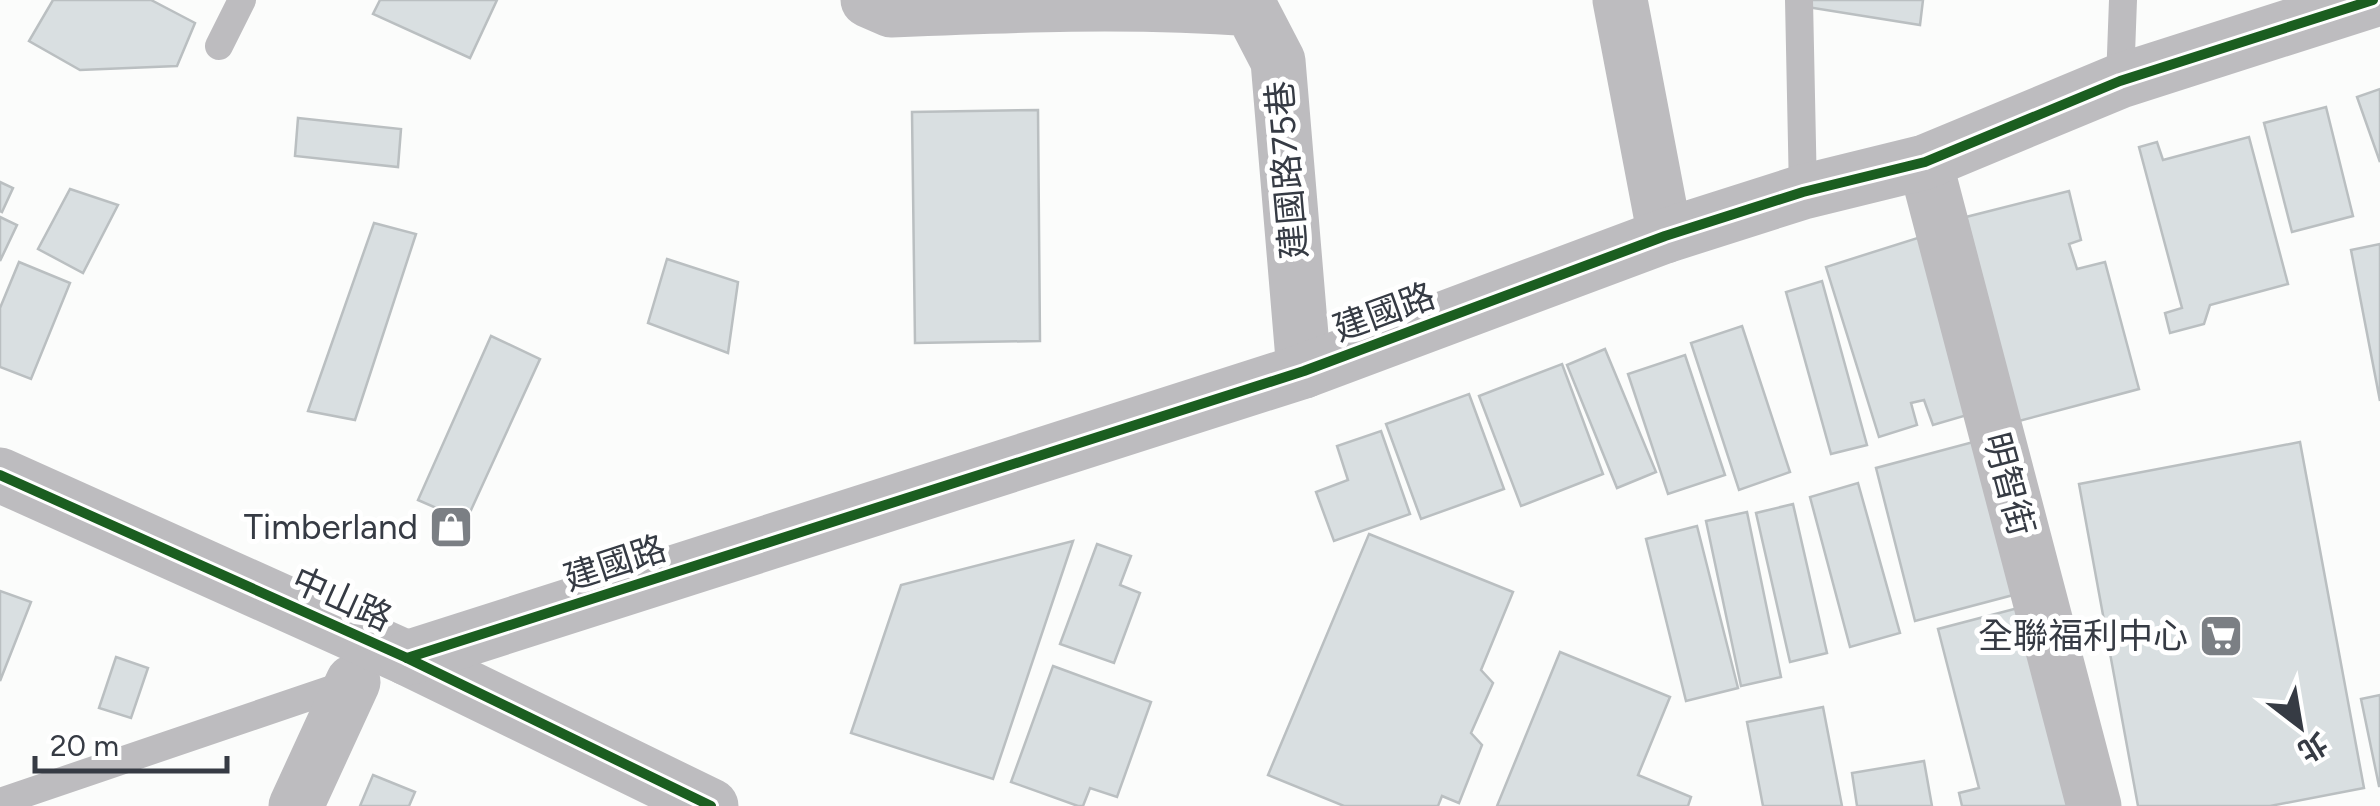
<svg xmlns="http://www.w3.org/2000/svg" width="2380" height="806" viewBox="0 0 2380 806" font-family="Figtree,'Noto Sans TC',sans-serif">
<rect width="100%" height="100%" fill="#fbfcfb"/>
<!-- building -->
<g fill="#d9dfe1" stroke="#babfc1" stroke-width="2.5">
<polygon points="53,0 151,0 195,23 177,66 80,70 29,41"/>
<polygon points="380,0 497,0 470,58 373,14"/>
<polygon points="1808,0 1923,0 1920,25 1807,7"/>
<polygon points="2380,89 2380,162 2357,97"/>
<polygon points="2326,107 2353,216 2292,232 2264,123"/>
<polygon points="1038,110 1040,341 915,343 912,112"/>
<polygon points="298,118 401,129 398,167 295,156"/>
<polygon points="2249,137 2288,284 2210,305 2204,324 2170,333 2165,313 2182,308 2139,147 2157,142 2163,160"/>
<polygon points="0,182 13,188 2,212 0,211"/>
<polygon points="70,189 118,205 83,273 38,249"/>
<polygon points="2069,191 2081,240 2069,244 2077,269 2105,262 2139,389 2019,421 1966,217"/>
<polygon points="0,217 17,225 0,261"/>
<polygon points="374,223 416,234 355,420 308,411"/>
<polygon points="1927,235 1981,411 1933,425 1924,400 1911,403 1917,425 1879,437 1826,267"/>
<polygon points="2380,244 2380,401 2351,250"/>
<polygon points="667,259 738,282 728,353 648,323"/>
<polygon points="19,262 70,283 31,379 0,367 0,308"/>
<polygon points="1822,281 1867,445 1831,454 1786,292"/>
<polygon points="1742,326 1790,472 1739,490 1691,343"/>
<polygon points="491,336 540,359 466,521 418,500"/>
<polygon points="1605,349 1656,472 1617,488 1567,365"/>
<polygon points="1685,355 1725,475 1668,494 1628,374"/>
<polygon points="1562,364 1603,474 1521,506 1479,396"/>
<polygon points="1469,394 1504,489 1421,519 1386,424"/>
<polygon points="1381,431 1410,514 1334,541 1316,492 1348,480 1337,446"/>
<polygon points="1977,441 2017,594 1915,621 1876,468"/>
<polygon points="2300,442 2364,788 2270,806 2138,806 2079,484"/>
<polygon points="1858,483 1900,633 1850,647 1810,497"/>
<polygon points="1793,504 1827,653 1790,662 1756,513"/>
<polygon points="1747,512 1781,677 1741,686 1706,521"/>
<polygon points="1697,526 1738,688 1686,701 1646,539"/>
<polygon points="1369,534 1513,592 1481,670 1493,683 1471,733 1482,745 1459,803 1442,796 1438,806 1344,806 1268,775"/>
<polygon points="1073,541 993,779 851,733 901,585"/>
<polygon points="1097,544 1131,556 1120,585 1140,593 1114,663 1060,644"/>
<polygon points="0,591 31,602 0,681"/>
<polygon points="2018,608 2086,806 1962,806 1959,793 1979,788 1938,629"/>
<polygon points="1560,652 1670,697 1638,775 1691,797 1688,806 1497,806"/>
<polygon points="116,657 148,668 131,718 99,708"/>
<polygon points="1053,666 1151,702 1117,797 1090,788 1083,806 1078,806 1011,782"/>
<polygon points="2380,695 2380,786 2379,786 2361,699"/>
<polygon points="1823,707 1842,806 1763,806 1747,722"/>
<polygon points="1924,761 1932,806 1857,806 1852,773"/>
<polygon points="373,775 415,792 409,806 360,806"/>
</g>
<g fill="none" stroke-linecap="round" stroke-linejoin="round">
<!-- service -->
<g stroke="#bdbcbf" stroke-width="28">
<polyline points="1799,0 1803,192"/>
<polyline points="219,46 242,0"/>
<polyline points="2120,81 2123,0"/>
<polyline points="0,802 353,682"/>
</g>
<!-- minor -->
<g stroke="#bdbcbf" stroke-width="55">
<path d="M868 0 891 10C1011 5 1131 0 1251 9L1278 61 1304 371"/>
<polyline points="1620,0 1665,236"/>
<polyline points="1925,162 2094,806"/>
<polyline points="296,806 353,682"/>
</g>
<!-- tertiary -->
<g stroke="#bdbcbf" stroke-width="55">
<polyline points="0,475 407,658 711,806"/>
<polyline points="407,658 1304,371 1665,236 1803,192 1925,162 2120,81 2373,0"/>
</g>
<!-- cycleway casing -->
<g stroke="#fff" stroke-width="16">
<g id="cycleway">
<polyline points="0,475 407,658 711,806"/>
<polyline points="407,658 1304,371 1665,236 1803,192 1925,162 2120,81 2373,0"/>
</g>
</g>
<!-- cycleway -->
<use href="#cycleway" stroke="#1b5e20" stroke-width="10"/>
</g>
<!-- icons -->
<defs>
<g id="shop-square" transform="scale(2.25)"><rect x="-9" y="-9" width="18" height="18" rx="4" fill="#7b7f84" stroke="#fff"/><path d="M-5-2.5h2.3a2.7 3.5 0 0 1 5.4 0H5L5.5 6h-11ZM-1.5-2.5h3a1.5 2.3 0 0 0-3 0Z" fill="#fff"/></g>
<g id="supermarket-square" transform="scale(2.25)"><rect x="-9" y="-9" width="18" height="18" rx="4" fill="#7b7f84" stroke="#fff"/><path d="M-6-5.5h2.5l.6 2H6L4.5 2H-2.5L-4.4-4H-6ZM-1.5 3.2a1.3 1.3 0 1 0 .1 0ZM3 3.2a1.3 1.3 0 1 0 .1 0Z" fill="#fff"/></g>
</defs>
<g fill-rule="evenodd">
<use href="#shop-square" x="451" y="527"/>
<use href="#supermarket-square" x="2221" y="636"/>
</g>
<g text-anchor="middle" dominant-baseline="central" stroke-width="10" stroke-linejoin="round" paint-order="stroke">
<!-- street labels -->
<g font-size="35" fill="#363b44" stroke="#fff">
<text transform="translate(1287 170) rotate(-95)">建國路75巷</text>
<text transform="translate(1384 312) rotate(-20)">建國路</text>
<text transform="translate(2009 484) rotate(75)">明智街</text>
<text transform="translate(615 563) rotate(-18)">建國路</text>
<text transform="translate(342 599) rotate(24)">中山路</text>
</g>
<!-- poi labels -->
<g font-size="35" fill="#363b44" stroke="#fff" text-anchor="end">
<text x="418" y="527">Timberland</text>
<text x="2188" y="636">全聯福利中心</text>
</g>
</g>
<!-- north arrow -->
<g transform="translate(2300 726) rotate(149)" stroke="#ffffff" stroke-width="8" paint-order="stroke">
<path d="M0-8L18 38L0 25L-18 38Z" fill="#363b44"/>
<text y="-15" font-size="28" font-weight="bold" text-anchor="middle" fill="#363b44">北</text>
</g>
<!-- scale -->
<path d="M35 756v15h192v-15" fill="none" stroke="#363b44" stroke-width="5"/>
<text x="50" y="756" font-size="30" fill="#363b44" stroke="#ffffff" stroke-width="8" paint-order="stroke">20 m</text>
</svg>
